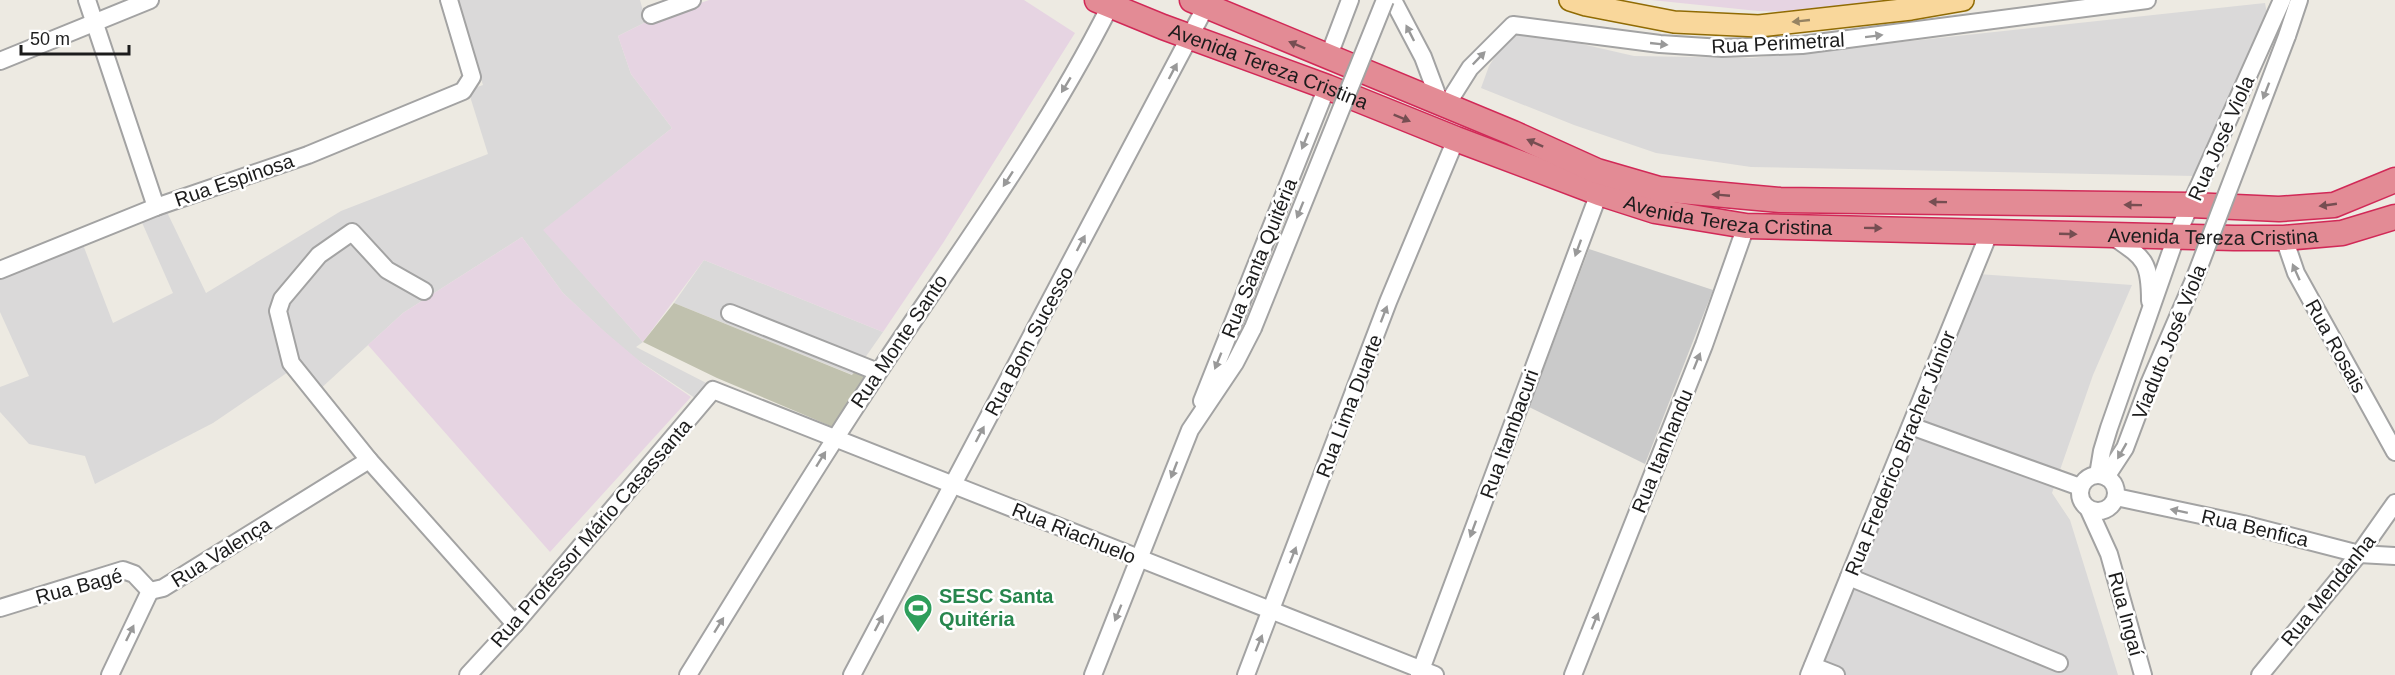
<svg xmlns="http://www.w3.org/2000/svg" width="2395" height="675" viewBox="0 0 2395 675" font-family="Helvetica,sans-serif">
<rect width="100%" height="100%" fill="#edeae2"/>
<!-- residential -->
<g fill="#dad9d9">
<polygon points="456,0 640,0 646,22 618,36 631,74 672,128 544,230 643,342 636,347 722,391 707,406 627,353 563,293 522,237 403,313 318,391 297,366 213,423 95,484 85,456 29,444 0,412 0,387 29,376 0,312 0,272 82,242 113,323 173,293 140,218 165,208 206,293 341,211 488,154 468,90 483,85"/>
<polygon points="2265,3 2267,14 2195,176 1751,167 1656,153 1574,125 1481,88 1489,66 1509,34 1521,30 1634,56 1752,58"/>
<polygon points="704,260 883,332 853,375 674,303"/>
<polygon points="1964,273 2132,285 2093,375 2052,493 2070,520 2118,675 1804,675 1852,547"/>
</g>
<!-- industrial -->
<g fill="#e6d4e2">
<polygon points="709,0 1024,0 1075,33 943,243 883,332 704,260 643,342 543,230 672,128 631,74 618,36 646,22"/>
<polygon points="1651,0 1902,0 1805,12 1758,11"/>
<polygon points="522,237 563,293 604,331 643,364 691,397 550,552 368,345 403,313"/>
</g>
<!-- religious -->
<polygon fill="#cacaca" points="1589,249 1713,290 1645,464 1529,407"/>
<!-- construction -->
<polygon fill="#c0c1ae" points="674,303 852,375 856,370 870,375 833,427 717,378 643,342"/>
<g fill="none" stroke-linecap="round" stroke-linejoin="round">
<!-- minor casing -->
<g stroke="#a3a3a3" stroke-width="20">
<g id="minor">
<polyline points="87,0 156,207"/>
<polyline points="1393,0 1423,57 1441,105"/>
<polyline points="651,15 692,0"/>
<polyline points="2287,36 2299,0"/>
<polyline points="1328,58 1350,0"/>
<polyline points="0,61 150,0"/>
<polyline points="1446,106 1470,68 1513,25 1660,44 1722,48 1802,45 2147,0"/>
<path d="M2112 236C2144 258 2150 260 2150 301"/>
<polyline points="2284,238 2296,273 2395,452"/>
<polyline points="0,270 156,207 308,155 463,91 472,77 449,0"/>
<polyline points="424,291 387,270 352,232 319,255 282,299 278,311 291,363 369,460 515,624"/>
<polyline points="730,313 878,372"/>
<polyline points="1202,401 1327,87"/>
<polyline points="1911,426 2080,487"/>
<circle cx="2098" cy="493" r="18"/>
<polyline points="2098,475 2102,451 2109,428 2176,237 2282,0"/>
<polyline points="2106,477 2125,448 2149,384"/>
<polyline points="2116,497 2243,524 2359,554 2395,556"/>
<polyline points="2089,510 2109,554 2143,675"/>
<polyline points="1849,577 2059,663"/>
<polyline points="150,591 163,588 369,460"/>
<polyline points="0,608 123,570 134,574 150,591"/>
<polyline points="1813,666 1836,675"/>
<polyline points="110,675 150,591"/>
<polyline points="468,675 515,624 713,390 1435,675"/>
<path d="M688 675C752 572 814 468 882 367 961 249 1046 133 1110 6"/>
<polyline points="852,675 1206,6"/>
<polyline points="1093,675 1190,430 1235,363 1253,328"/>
<polyline points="1246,675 1388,302 1456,139"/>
<polyline points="1419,675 1599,193"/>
<polyline points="1573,675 1704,345 1746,226"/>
<polyline points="1809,675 1990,231"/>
<polyline points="2260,675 2359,554 2395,503"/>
</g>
</g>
<!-- major casing -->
<g stroke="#906b04" stroke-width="24">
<polyline id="major" points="1570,0 1586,5 1674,22 1759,26 1911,9 1963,0"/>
</g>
<!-- highway casing -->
<g stroke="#d12957" stroke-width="27">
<g id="highway">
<path id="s1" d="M1097 0 1163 27 1327 87 1456 139 1599 193 1655 211 1746 226 2234 238H2284L2342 233 2395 217"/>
<polyline points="1192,0 1513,133 1597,171 1659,189 1780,200 2191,205 2279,209 2334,205 2395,180"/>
</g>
</g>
<!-- minor -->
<use href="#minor" stroke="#fff" stroke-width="16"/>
<!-- major -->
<use href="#major" stroke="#f9d79b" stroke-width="21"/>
<!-- highway -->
<use href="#highway" stroke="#e38b95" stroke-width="24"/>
<!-- minor-bridge casing -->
<g stroke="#a3a3a3" stroke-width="20" stroke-linecap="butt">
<g id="minor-bridge">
<polyline points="1253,328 1385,0"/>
<polyline points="2149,384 2194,280 2287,36"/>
</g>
</g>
<!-- minor-bridge -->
<use href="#minor-bridge" stroke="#fff" stroke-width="16"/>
</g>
<!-- one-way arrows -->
<defs><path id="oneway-solid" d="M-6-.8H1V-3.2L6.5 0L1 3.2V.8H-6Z" transform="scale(1.5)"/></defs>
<use fill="#968362" href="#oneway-solid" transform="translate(1801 21) rotate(174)"/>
<g fill="#999">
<use href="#oneway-solid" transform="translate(1410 33) rotate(-117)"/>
<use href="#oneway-solid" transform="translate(1874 36) rotate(-7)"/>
<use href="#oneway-solid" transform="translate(1659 44) rotate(6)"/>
<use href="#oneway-solid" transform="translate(1479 58) rotate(-46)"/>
<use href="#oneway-solid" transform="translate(1173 71) rotate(-62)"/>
<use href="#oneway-solid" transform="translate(1066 85) rotate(121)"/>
<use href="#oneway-solid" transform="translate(2266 91) rotate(111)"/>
<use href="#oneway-solid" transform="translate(1305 141) rotate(112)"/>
<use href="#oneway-solid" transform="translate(1008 179) rotate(123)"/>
<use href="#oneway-solid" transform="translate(1300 210) rotate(112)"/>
<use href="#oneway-solid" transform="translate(1081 243) rotate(-62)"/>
<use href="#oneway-solid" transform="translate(1578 248) rotate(110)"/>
<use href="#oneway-solid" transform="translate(2296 272) rotate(-114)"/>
<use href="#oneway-solid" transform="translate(1384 314) rotate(-69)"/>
<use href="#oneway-solid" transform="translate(1218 361) rotate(112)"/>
<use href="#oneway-solid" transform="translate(1697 361) rotate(-68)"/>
<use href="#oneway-solid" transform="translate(980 434) rotate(-62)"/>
<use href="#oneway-solid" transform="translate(2122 451) rotate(120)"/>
<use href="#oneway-solid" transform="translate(821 459) rotate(-58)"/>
<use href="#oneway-solid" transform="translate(1174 470) rotate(111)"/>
<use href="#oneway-solid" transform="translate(2179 511) rotate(-168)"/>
<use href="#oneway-solid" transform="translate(1473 529) rotate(110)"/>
<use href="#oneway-solid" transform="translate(1293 555) rotate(-69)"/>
<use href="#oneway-solid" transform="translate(1118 613) rotate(112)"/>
<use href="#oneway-solid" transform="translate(1595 621) rotate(-68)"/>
<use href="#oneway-solid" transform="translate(879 623) rotate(-62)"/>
<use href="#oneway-solid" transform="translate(719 625) rotate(-58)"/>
<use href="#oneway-solid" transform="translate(130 633) rotate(-64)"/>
<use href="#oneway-solid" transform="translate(1259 643) rotate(-68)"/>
</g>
<g fill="#764e52">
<use href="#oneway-solid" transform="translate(1297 45) rotate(-157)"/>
<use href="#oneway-solid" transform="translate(1402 118) rotate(22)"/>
<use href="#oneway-solid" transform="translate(1535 143) rotate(-156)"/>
<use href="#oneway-solid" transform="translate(1721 195) rotate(-175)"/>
<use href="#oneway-solid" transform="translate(1938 202) rotate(-179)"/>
<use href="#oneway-solid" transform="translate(2133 205) rotate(-179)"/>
<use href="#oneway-solid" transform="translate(2328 205) rotate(172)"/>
<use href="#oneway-solid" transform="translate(1873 228) rotate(1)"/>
<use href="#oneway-solid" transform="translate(2068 234) rotate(2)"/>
</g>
<!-- icons -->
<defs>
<g id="stadium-pin" transform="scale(1.5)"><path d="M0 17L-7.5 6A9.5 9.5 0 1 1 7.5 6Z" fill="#2e9e5b" stroke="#fff"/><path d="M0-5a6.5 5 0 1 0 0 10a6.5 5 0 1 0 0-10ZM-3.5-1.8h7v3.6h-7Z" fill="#fff"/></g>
</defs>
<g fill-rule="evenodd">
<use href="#stadium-pin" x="918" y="608"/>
</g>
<g text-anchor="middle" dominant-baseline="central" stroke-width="5" stroke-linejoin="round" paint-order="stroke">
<!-- street labels -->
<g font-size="20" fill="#1c1c1c" stroke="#fff">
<text transform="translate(1778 43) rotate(-3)">Rua Perimetral</text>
<text stroke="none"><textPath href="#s1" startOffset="184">Avenida Tereza Cristina</textPath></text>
<text transform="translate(2221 138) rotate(-66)">Rua José Viola</text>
<text transform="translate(234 180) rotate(-19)">Rua Espinosa</text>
<text stroke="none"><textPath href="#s1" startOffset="670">Avenida Tereza Cristina</textPath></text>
<text stroke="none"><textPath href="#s1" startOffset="1156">Avenida Tereza Cristina</textPath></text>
<text transform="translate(1259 258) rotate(-68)">Rua Santa Quitéria</text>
<text transform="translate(899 341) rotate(-56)">Rua Monte Santo</text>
<text transform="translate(1029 341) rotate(-62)">Rua Bom Sucesso</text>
<text transform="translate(2169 342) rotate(-68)">Viaduto José Viola</text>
<text transform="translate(2336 346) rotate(61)">Rua Rosais</text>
<text transform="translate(1349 406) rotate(-69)">Rua Lima Duarte</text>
<text transform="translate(1509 434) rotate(-70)">Rua Itambacuri</text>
<text transform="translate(1662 451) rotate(-68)">Rua Itanhandu</text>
<text transform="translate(1900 453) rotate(-68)">Rua Frederico Bracher Júnior</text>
<text transform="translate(2255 528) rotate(13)">Rua Benfica</text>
<text transform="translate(591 533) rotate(-49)">Rua Professor Mário Casassanta</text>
<text transform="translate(1074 533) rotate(22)">Rua Riachuelo</text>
<text transform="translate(221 552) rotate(-32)">Rua Valença</text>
<text transform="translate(79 586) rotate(-15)">Rua Bagé</text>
<text transform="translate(2328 590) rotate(-51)">Rua Mendanha</text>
<text transform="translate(2126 614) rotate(75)">Rua Ingaí</text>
</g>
<!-- leisure labels -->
<g font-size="20" font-weight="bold" fill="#27864d" stroke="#fff" text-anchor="start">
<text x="939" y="596">SESC Santa<tspan x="939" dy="23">Quitéria</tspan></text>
</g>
</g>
<!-- scale -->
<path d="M21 45v9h108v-9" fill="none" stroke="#1c1c1c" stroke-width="3"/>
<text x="30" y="45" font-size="18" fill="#1c1c1c" stroke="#ffffff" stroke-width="4.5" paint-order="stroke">50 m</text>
</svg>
